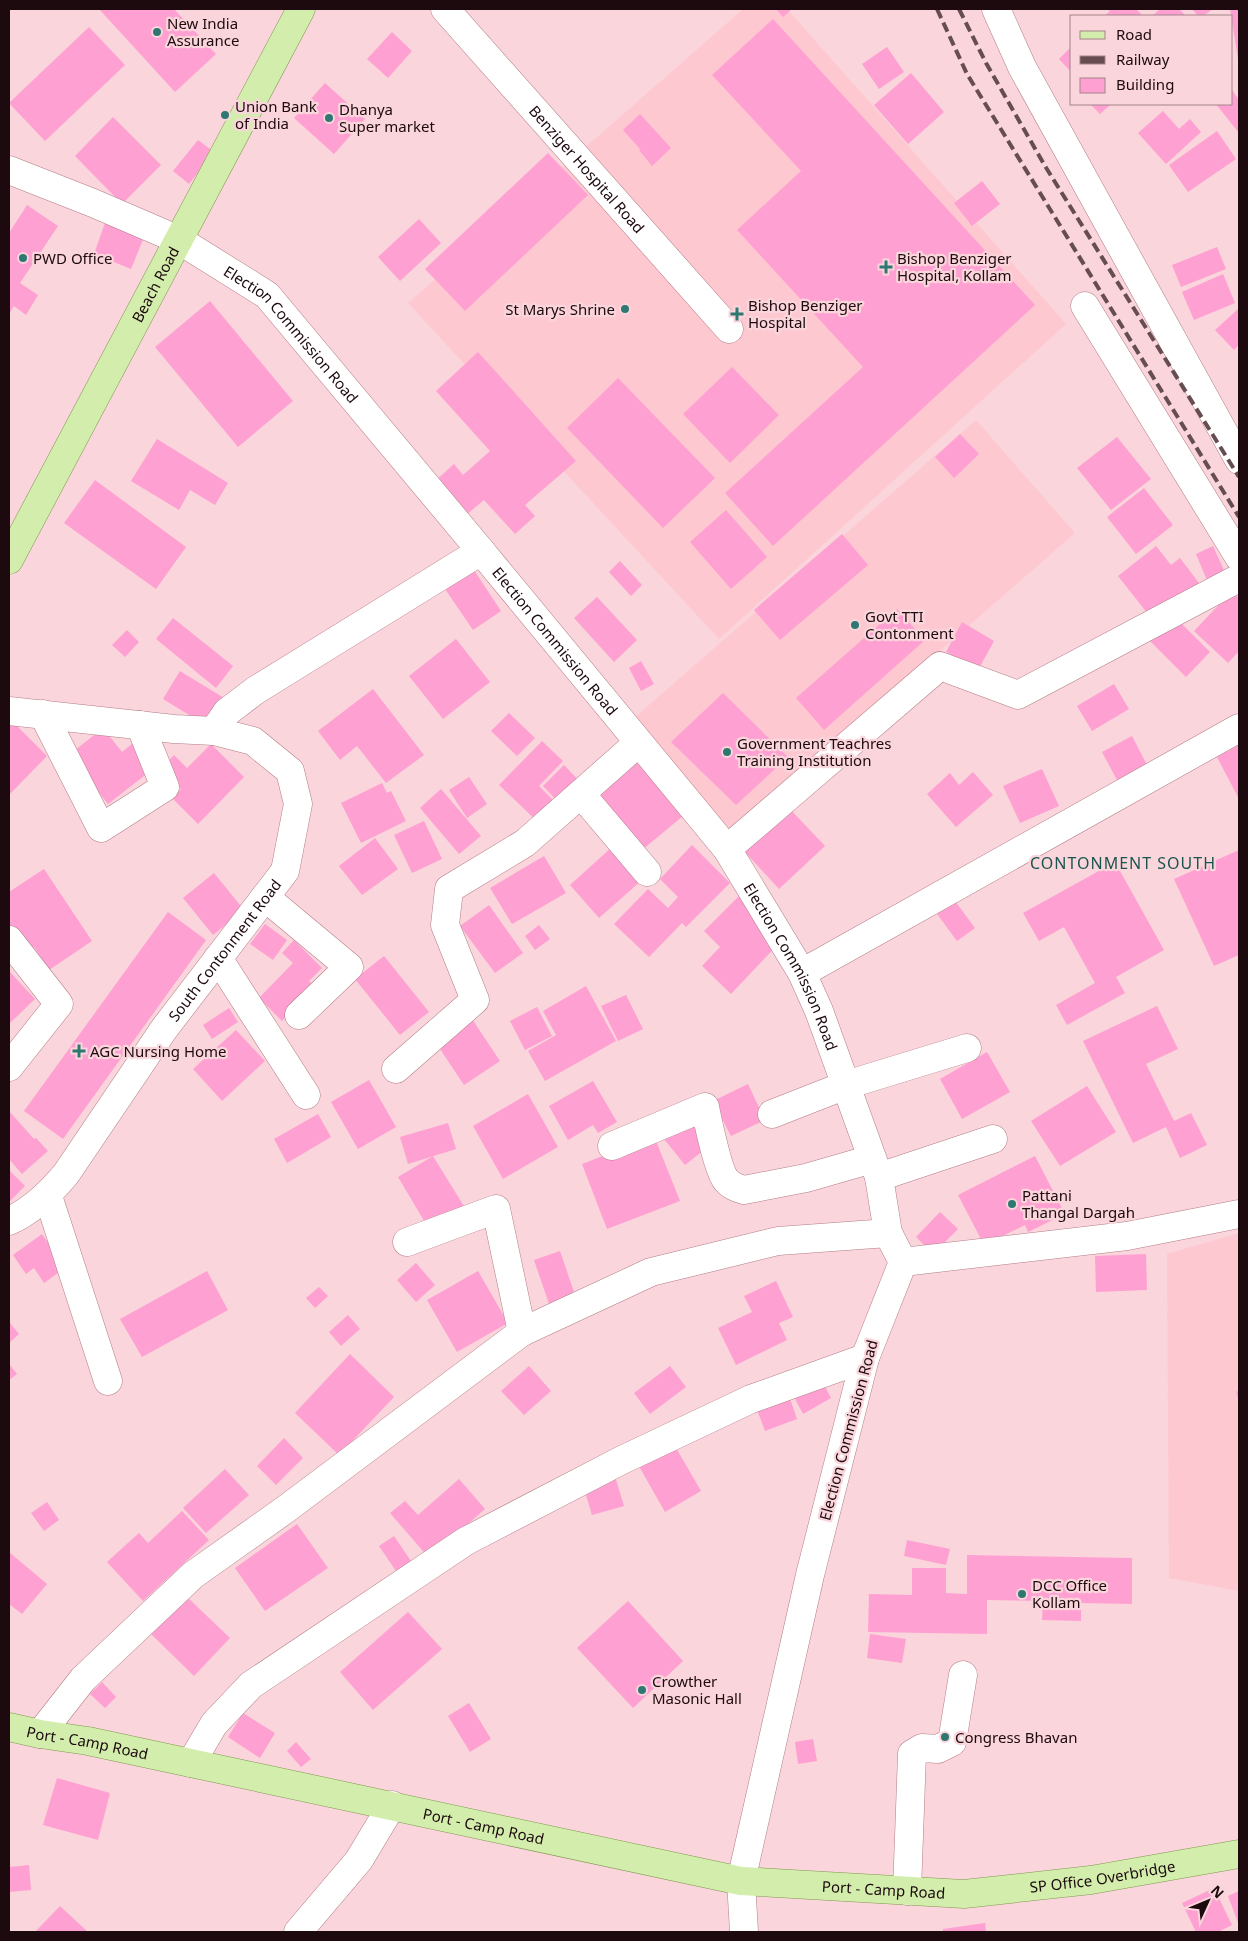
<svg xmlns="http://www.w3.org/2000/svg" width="1248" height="1941" viewBox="0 0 1248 1941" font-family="'Noto Sans',sans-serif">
<rect width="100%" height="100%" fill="#fad5db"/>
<!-- built -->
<g fill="#fec8d1">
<polygon points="743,9 787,9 1066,324 719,639 408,303"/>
<polygon points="976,420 1075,533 728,836 634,718"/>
<polygon points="1239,1233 1239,1591 1169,1578 1167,1254"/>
</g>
<!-- building -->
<g fill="#ffa0d2">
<polygon points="99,9 174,9 216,54 175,92"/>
<polygon points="776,9 792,9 783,17"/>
<polygon points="1107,9 1136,9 1143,16 1104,16 1110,11"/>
<polygon points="1160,9 1179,9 1186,16 1152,16"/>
<polygon points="1192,9 1213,9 1203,16 1198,16"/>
<polygon points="1230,9 1239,9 1239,59 1238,59"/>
<polygon points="773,19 1035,305 773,546 725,493 863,367 737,230 801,171 712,75"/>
<polygon points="89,27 125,65 45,141 9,103"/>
<polygon points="392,32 412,51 388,78 367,59"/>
<polygon points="1072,46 1072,73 1059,59"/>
<polygon points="887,47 904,72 879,89 862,64"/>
<polygon points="911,73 944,112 908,144 874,105"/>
<polygon points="325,83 365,119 334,154 294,118"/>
<polygon points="1232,90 1239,100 1239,133 1216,104 1232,104"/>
<polygon points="1090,104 1111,104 1100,114"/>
<polygon points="1163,111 1179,129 1190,119 1201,132 1166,164 1138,133"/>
<polygon points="640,114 671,148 652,166 639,150 640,149 623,130"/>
<polygon points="113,117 161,165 122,204 75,156"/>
<polygon points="1217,131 1236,159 1188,192 1169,165"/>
<polygon points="198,140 214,152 189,184 173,171"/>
<polygon points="548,153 588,195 465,311 425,269"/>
<polygon points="982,181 1000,204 972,226 954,203"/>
<polygon points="27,205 58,226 20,283 38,295 26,315 14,306 9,314 9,233"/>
<polygon points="419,219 441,243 400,281 378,257"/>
<polygon points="105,223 144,237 131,269 94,254"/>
<polygon points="1217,247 1226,269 1181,287 1172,265"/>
<polygon points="1223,274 1235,303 1194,320 1182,292"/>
<polygon points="210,301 293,401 238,447 155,347"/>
<polygon points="1238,309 1239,345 1234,350 1215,330"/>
<polygon points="478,352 576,461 525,505 535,516 515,534 484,500 465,516 434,482 454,464 463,475 490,451 436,391"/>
<polygon points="732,367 779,415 730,463 683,414"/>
<polygon points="618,378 715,478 663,528 567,428"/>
<polygon points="960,434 979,454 954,478 935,457"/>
<polygon points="1117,437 1151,479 1111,510 1077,468"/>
<polygon points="157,439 228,483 215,505 190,490 179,510 131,481"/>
<polygon points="95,480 186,547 156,589 64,523"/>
<polygon points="1144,488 1173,525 1136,554 1107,517"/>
<polygon points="726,510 767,557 731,589 690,542"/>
<polygon points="842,534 868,565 780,640 754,610"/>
<polygon points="1156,546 1171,565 1180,558 1199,583 1152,619 1118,576"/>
<polygon points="1213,546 1227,577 1209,585 1196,554"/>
<polygon points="620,561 642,585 631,596 609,572"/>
<polygon points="472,567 501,611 473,630 443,586"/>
<polygon points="1232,591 1239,598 1239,651 1228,663 1194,631"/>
<polygon points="597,597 637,640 614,662 574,618"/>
<polygon points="897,609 925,640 824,730 796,698"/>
<polygon points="1174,616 1210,652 1186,677 1150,641"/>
<polygon points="173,618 233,666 216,688 156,639"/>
<polygon points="962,622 994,641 978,670 946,652"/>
<polygon points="127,630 139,642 125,657 112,645"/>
<polygon points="456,639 490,682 443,719 409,676"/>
<polygon points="641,661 654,684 641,691 629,668"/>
<polygon points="180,671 224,698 207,726 163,699"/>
<polygon points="1114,684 1129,709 1092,731 1077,706"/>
<polygon points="373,689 424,755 386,783 357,746 340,760 318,731"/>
<polygon points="723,693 788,757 736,805 671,742"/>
<polygon points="509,713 535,738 517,756 491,731"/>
<polygon points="9,718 47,756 9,795"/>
<polygon points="103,728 122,752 133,743 153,769 108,804 69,755"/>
<polygon points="1132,736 1147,765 1117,780 1102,752"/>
<polygon points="542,741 563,761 539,786 558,805 540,824 499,785"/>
<polygon points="211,744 244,777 198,824 172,798 181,789 161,769 174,755 187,768"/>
<polygon points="1239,745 1239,799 1217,757"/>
<polygon points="632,757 683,816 642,850 592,792"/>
<polygon points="564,765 582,784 561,805 543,786"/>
<polygon points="1042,769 1059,806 1020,823 1003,786"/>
<polygon points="973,772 993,795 956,827 927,794 950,773 959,785"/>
<polygon points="469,777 487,804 467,818 449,790"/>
<polygon points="382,783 387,793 391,791 406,821 361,843 341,803"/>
<polygon points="441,789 481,836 459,854 420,808"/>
<polygon points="789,808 825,846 779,889 743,850"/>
<polygon points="424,821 442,859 412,873 394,835"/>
<polygon points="375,838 398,869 362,895 339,866"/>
<polygon points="692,845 730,883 686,927 682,923 649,957 614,924 648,889 668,908 678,897 660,879"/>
<polygon points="612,847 642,880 599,918 570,885"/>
<polygon points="1239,850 1239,955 1214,966 1174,879"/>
<polygon points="544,856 566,893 512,924 490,888"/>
<polygon points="1115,862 1164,950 1116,977 1125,993 1067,1025 1056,1005 1095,983 1064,927 1039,941 1023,913"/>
<polygon points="44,869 92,941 49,970 34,947 25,953 9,929 9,892"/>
<polygon points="214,873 244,910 213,935 183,898"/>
<polygon points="739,896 783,939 731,994 702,966 720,947 704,931"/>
<polygon points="955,901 975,928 957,941 937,914"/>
<polygon points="489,905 523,953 495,973 460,926"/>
<polygon points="168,912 206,940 63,1139 24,1111"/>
<polygon points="265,924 287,940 273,960 250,944"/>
<polygon points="539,925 550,939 535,950 525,936"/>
<polygon points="294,940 322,968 309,981 315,987 282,1021 259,998 293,963 282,953"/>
<polygon points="384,956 429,1012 400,1035 355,979"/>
<polygon points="9,971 35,999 9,1024"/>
<polygon points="586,986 616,1041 545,1081 528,1051 556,1035 543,1011"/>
<polygon points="626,995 643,1029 618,1041 601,1006"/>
<polygon points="1157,1006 1178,1049 1146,1064 1174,1121 1191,1113 1207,1145 1180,1158 1166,1127 1133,1143 1083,1041"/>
<polygon points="537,1007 552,1036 525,1050 510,1021"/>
<polygon points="229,1008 238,1022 212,1039 203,1025"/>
<polygon points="470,1016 500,1061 464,1085 434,1040"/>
<polygon points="236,1030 265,1061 222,1101 193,1069"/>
<polygon points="987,1052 1010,1092 962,1119 940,1079"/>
<polygon points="369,1080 396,1127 358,1149 331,1102"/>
<polygon points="593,1081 617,1122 598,1133 593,1125 568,1140 549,1106"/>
<polygon points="748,1084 765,1120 731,1136 713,1101"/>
<polygon points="1087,1086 1116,1132 1060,1166 1031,1121"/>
<polygon points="528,1094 558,1147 503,1179 473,1126"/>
<polygon points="9,1111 34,1139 36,1138 48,1151 22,1174 9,1159"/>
<polygon points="318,1114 331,1137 287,1163 274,1139"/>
<polygon points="688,1120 709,1146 685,1165 664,1139"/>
<polygon points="448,1123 456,1149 408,1164 400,1137"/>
<polygon points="654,1136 680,1201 607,1229 582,1164"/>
<polygon points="433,1156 465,1208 429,1229 398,1177"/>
<polygon points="1035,1156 1065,1214 1028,1232 1025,1225 984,1245 958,1195"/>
<polygon points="9,1170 25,1186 9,1202"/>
<polygon points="940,1212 958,1229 933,1254 916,1237"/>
<polygon points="42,1234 65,1268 44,1283 34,1268 26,1274 13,1255"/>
<polygon points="560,1251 575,1295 549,1304 534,1260"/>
<polygon points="1146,1254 1147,1290 1096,1292 1095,1256"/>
<polygon points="416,1263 435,1285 416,1302 397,1280"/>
<polygon points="207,1271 228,1310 142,1357 120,1319"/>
<polygon points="478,1271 508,1323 457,1352 427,1300"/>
<polygon points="776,1281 793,1317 779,1323 787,1340 736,1365 718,1328 752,1312 744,1296"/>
<polygon points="319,1287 328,1296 315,1308 306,1298"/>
<polygon points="348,1315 360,1329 341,1346 329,1332"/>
<polygon points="9,1322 19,1334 9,1343"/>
<polygon points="350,1354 394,1397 339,1455 295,1413"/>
<polygon points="9,1364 17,1374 9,1380"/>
<polygon points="529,1366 551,1391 524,1415 501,1391"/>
<polygon points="670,1366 686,1387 650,1414 634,1393"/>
<polygon points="814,1366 831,1398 803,1414 786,1382"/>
<polygon points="786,1387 797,1419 765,1431 753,1399"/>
<polygon points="1236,1391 1239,1392 1239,1403"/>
<polygon points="284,1438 303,1458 276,1485 257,1466"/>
<polygon points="672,1441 701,1491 665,1512 636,1461"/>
<polygon points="225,1469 249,1495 206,1533 183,1508"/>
<polygon points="614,1473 624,1506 592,1515 582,1482"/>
<polygon points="459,1479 485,1509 429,1558 390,1513 405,1501 418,1515"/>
<polygon points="47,1502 59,1520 44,1531 31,1513"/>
<polygon points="182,1511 209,1540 143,1601 107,1562 139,1533 148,1543"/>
<polygon points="297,1524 328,1568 265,1611 235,1568"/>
<polygon points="394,1536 411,1561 396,1571 379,1546"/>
<polygon points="907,1540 950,1549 946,1565 904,1556"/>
<polygon points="9,1552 47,1584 22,1614 9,1604"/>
<polygon points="967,1555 1132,1558 1132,1604 1081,1603 1081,1621 1042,1620 1043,1601 987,1600 987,1634 868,1632 869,1594 912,1595 912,1568 946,1568 946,1593 967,1594"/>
<polygon points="186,1596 230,1638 194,1676 150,1633"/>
<polygon points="628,1601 683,1661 633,1708 577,1648"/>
<polygon points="408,1612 442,1649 373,1710 340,1672"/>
<polygon points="870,1634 906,1639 902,1663 867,1658"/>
<polygon points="102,1682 116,1697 105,1708 90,1694"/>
<polygon points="469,1703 491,1739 470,1752 448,1716"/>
<polygon points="243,1713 275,1733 260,1758 228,1737"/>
<polygon points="813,1739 817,1761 798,1764 795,1742"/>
<polygon points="296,1742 311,1759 301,1767 287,1751"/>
<polygon points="57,1778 110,1793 98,1840 43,1825"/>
<polygon points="29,1865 31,1890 9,1892 9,1867"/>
<polygon points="1214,1888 1232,1925 1218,1932 1196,1932 1182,1903"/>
<polygon points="1239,1891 1239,1925 1228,1896"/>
<polygon points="60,1906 88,1932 35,1932"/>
<polygon points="985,1923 986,1932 943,1932 943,1929"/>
</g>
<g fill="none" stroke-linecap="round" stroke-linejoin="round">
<!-- minor casing -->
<g stroke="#b37d86" stroke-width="29">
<g id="minor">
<path id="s1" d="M445 9 729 329"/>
<polyline points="996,9 1022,67 1239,460"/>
<path id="s2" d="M9 170 93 203 179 240 267 295 481 551 727 849 802 973 819 1011 879 1177 888 1233 903 1262 865 1358 810 1575 741 1881 744 1932"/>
<polyline points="1085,306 1239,557"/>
<polyline points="9,711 174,729 214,731 227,712 256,690 481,551"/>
<polyline points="43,714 101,828 165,787 140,725"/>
<polyline points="581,794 647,872"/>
<polyline points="727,849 940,666 1018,695 1239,578"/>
<polyline points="265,897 349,967 299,1015"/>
<polyline points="9,940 59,1004 9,1067"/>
<polyline points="218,958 306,1095"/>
<polyline points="802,973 1239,728"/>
<polyline points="396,1069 475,1000 445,925 449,889 525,843 638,743"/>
<polyline points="772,1114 846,1085 967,1048"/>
<path d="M612 1146 705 1107C708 1122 718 1171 726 1180 731 1186 737 1188 744 1190L806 1178 872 1159"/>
<polyline points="879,1177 993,1139"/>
<polyline points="48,1196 108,1381"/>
<path id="s3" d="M9 1221C32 1211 50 1193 66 1174L164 1029 285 871 298 804 290 771 253 741 214 731"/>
<polyline points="407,1242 496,1209 522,1332"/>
<polyline points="903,1262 1127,1236 1239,1214"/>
<polyline points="40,1734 83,1679 193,1575 286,1509 522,1332 651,1272 778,1241 888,1233"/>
<polyline points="191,1763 214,1724 251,1685 466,1541 622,1460 751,1399 865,1358"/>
<polyline points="907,1891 912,1754 922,1748 938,1749 952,1742 963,1675"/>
<polyline points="298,1932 359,1860 392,1805"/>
</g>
</g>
<!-- major casing -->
<g stroke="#809750" stroke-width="29">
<g id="major">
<path id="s4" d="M9 560 301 9"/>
<path id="s5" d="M9 1727 40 1734 88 1741 741 1881 964 1894 1091 1880 1239 1854"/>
</g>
</g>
<!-- minor -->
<use href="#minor" stroke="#fff" stroke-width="28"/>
<!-- major -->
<use href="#major" stroke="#d3eeac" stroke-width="28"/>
<!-- rail -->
<g stroke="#664d52" stroke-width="4" stroke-dasharray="10 5" stroke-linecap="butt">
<polyline points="937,9 967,74 1239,517"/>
<polyline points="959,9 986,63 1045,166 1239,477"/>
</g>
</g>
<!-- markers -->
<g fill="#2f7771" stroke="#fad5db" stroke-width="2">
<circle cx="157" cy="32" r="5"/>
<circle cx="225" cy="115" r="5"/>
<circle cx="329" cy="118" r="5"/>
<circle cx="23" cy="258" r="5"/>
<path d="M883.5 259.5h5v5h5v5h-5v5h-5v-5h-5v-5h5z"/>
<circle cx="625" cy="309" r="5"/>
<path d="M734.5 306.5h5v5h5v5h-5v5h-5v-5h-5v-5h5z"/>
<circle cx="855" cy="625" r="5"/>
<circle cx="727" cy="752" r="5"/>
<path d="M76.5 1043.5h5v5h5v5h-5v5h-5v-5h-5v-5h5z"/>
<circle cx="1012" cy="1204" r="5"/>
<circle cx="1022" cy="1594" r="5"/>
<circle cx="642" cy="1690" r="5"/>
<circle cx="945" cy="1737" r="5"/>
</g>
<g text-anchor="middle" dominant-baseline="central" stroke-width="4.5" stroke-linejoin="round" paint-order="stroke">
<!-- poi labels -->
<g font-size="15" fill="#1d0a0e" stroke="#fad5db" text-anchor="start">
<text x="167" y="23">New India<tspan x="167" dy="17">Assurance</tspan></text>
<text x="235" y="106">Union Bank<tspan x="235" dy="17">of India</tspan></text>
<text x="339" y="109">Dhanya<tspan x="339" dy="17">Super market</tspan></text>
<text x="33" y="258">PWD Office</text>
<text x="897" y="258">Bishop Benziger<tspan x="897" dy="17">Hospital, Kollam</tspan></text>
<text x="748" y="305">Bishop Benziger<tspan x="748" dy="17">Hospital</tspan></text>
<text x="615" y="309" text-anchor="end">St Marys Shrine</text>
<text x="865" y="616">Govt TTI<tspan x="865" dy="17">Contonment</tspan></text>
<text x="737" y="743">Government Teachres<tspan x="737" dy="17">Training Institution</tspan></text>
<text x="90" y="1051">AGC Nursing Home</text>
<text x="1022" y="1195">Pattani<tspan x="1022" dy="17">Thangal Dargah</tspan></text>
<text x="1032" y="1585">DCC Office<tspan x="1032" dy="17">Kollam</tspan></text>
<text x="652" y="1681">Crowther<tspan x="652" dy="17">Masonic Hall</tspan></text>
<text x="955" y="1737">Congress Bhavan</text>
</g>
<!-- street labels -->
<g font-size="15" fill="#1d0a0e" stroke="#fad5db">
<text stroke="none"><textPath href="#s1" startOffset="214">Benziger Hospital Road</textPath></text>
<text stroke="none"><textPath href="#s4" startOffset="312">Beach Road</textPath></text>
<text stroke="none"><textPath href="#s2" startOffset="332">Election Commission Road</textPath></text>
<text stroke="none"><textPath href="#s2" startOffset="738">Election Commission Road</textPath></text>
<text stroke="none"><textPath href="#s3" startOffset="349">South Contonment Road</textPath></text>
<text stroke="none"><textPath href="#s2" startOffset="1142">Election Commission Road</textPath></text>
<text transform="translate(848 1430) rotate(-75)">Election Commission Road</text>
<text stroke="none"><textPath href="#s5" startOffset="80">Port - Camp Road</textPath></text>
<text stroke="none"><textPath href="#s5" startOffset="485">Port - Camp Road</textPath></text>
<text stroke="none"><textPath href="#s5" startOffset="1111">SP Office Overbridge</textPath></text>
<text stroke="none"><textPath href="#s5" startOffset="891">Port - Camp Road</textPath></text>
</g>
<!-- neighbourhood labels -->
<g font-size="16" letter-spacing="1" fill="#19544f" stroke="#fad5db">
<text x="1123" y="863">CONTONMENT SOUTH</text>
</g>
</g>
<!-- border -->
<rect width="1248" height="1941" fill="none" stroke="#1d0a0e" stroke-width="20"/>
<!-- legend -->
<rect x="1070" y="15" width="162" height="90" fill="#fad5db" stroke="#a28489"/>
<rect x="1080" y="31" width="25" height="8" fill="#d3eeac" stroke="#a28489"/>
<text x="1116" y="40" font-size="15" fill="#1d0a0e">Road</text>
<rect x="1080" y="56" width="25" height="8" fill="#664d52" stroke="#a28489"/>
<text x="1116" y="65" font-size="15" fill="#1d0a0e">Railway</text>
<rect x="1080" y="78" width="25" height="15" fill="#ffa0d2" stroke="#a28489"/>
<text x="1116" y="90" font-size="15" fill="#1d0a0e">Building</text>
<!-- north arrow -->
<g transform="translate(1208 1901) rotate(46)" stroke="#fad5db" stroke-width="4" paint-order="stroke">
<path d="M0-4L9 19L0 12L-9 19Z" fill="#1d0a0e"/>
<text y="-8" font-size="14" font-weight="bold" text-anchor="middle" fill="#1d0a0e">N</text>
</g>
</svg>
